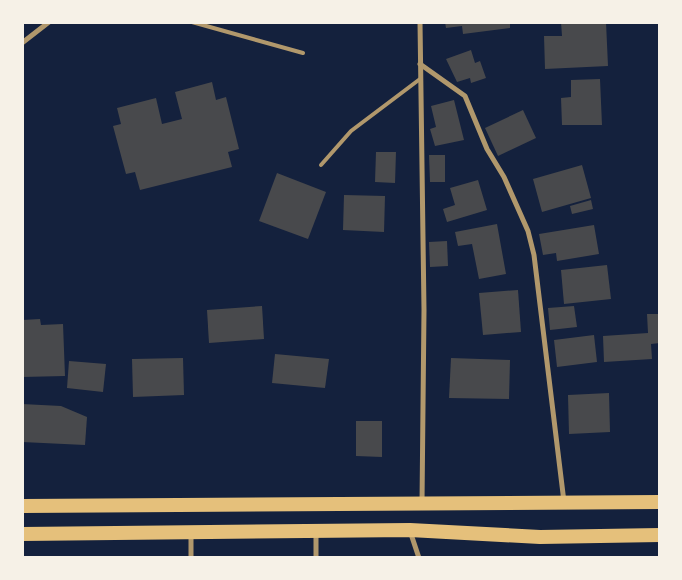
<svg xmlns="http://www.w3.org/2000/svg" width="682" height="580" viewBox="0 0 682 580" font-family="'Public Sans',sans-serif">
<rect width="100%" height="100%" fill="#14213d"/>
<!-- building -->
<g fill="#48494c">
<polygon points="445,22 510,22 510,28 463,34 462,26 446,28"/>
<polygon points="561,22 606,22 608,66 545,69 544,36 562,36"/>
<polygon points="471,50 475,63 480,61 486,78 471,83 470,78 457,82 446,59"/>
<polygon points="600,79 602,125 562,125 561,98 571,97 571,80"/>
<polygon points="212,82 216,100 226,97 239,149 228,152 232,167 140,190 135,172 126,174 113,126 121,124 117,108 156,98 162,124 182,119 175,92"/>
<polygon points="454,100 464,140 435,146 430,129 436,127 431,106"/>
<polygon points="523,110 536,138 498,156 485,128"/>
<polygon points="376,152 396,152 395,183 375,182"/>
<polygon points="429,155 445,155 445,182 430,182"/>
<polygon points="582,165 591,198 542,212 533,179"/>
<polygon points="277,173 326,192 308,239 259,221"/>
<polygon points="478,180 487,210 447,222 443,209 455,205 450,188"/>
<polygon points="344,195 385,196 384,232 343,230"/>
<polygon points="591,200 593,209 572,214 570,206"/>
<polygon points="497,224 506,274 479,279 472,244 458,246 455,232"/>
<polygon points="594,225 599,254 557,261 556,253 543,255 539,234"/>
<polygon points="447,241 448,266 430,267 429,242"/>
<polygon points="607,265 611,299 564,304 561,270"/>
<polygon points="518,290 521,332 483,335 479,293"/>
<polygon points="262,306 264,339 209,343 207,310"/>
<polygon points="574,306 577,327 550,330 548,308"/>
<polygon points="647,314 660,314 660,343 651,344 652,359 604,362 603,336 648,333"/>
<polygon points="40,319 41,325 63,324 65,376 22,377 22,320"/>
<polygon points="594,335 597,362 557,367 554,340"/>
<polygon points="275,354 329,359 325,388 272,383"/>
<polygon points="183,358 184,395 133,397 132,359"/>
<polygon points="451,358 510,360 509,399 449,398"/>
<polygon points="69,361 106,364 103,392 67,388"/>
<polygon points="609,393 610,432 569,434 568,395"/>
<polygon points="22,404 61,406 87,417 85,445 22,442"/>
<polygon points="356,421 382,421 382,457 356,456"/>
</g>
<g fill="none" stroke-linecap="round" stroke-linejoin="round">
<!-- service -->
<g stroke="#b1986c" stroke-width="4">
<polyline points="192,22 303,53"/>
<polyline points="321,165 351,131 420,79"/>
</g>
<!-- minor -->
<g stroke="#b1986c" stroke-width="5">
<polyline points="420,22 424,310 422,503"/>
<polyline points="22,43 49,22"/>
<polyline points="420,64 465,96 487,149 504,177 528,231 534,255 564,502"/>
<polyline points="410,531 419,558"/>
<polyline points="191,558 191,533"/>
<polyline points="316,558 316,533"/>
</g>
<!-- trunk -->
<g stroke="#e5c07b" stroke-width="14">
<polyline points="22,506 660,502"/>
<polyline points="22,534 410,530 540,537 660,535"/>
</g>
</g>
<!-- border -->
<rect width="682" height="580" fill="none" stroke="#f6f1e7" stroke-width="48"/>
</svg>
